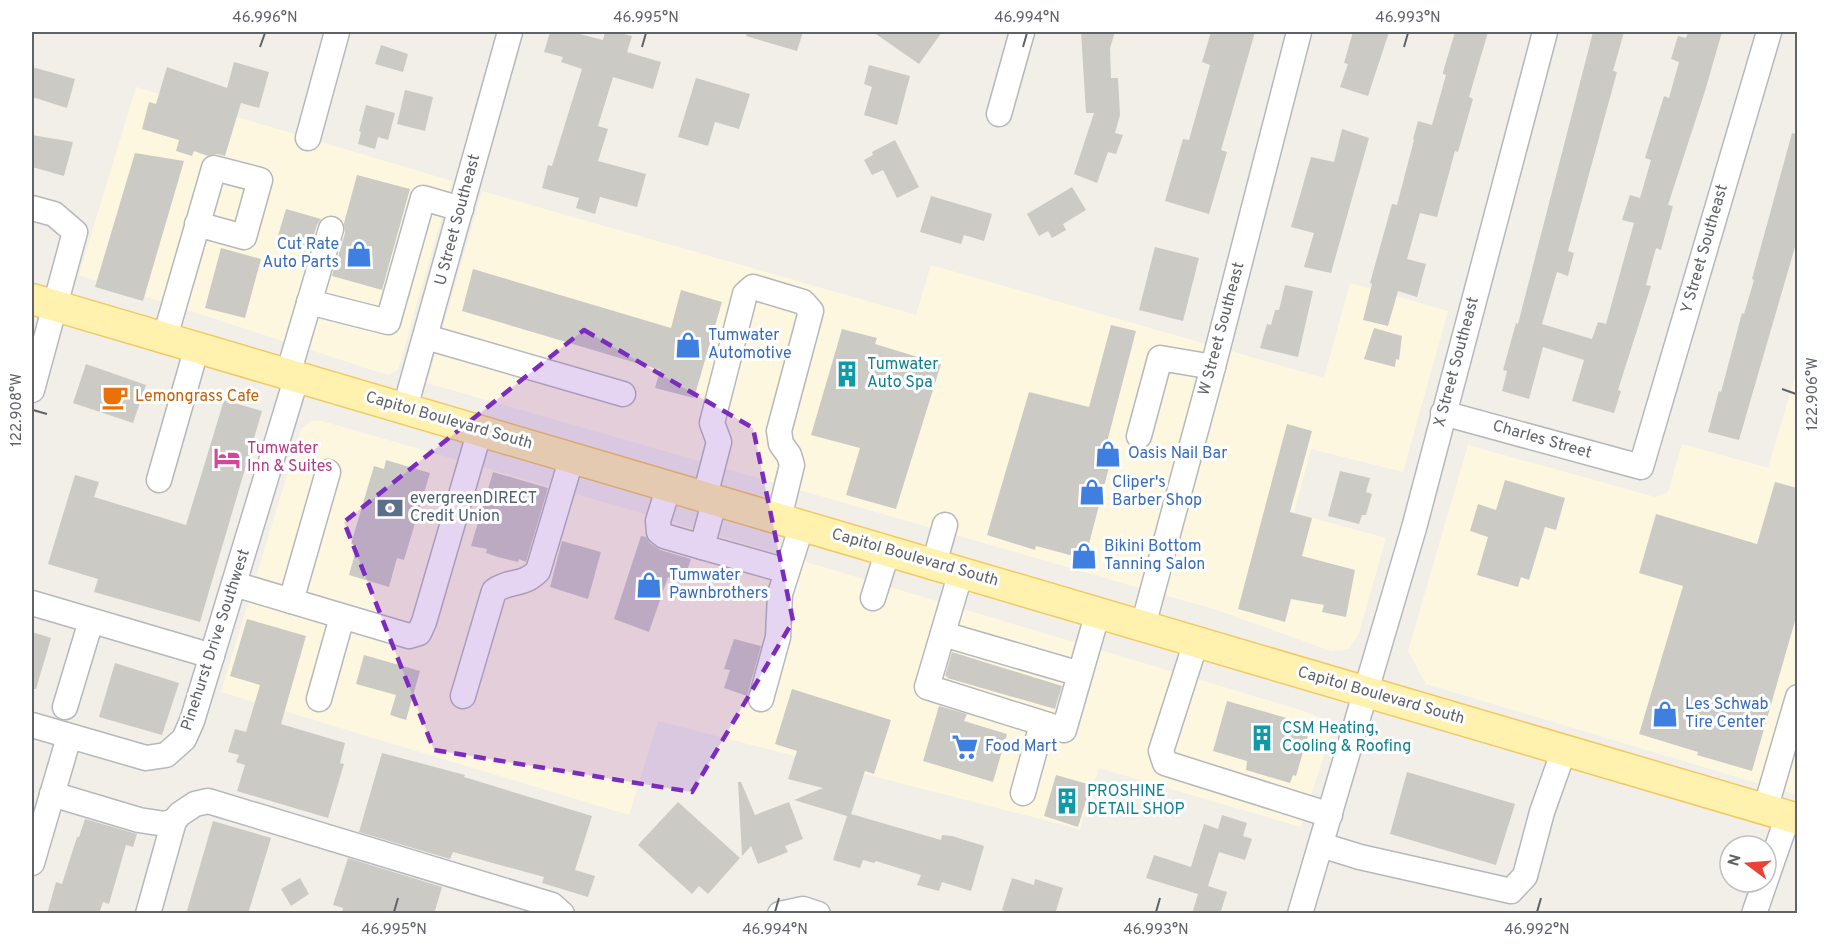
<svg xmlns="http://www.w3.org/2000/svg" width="1829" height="945" viewBox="0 0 1829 945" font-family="Overpass,sans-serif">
<rect width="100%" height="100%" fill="#f1efe8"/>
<!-- commercial -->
<g fill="#fef7e0">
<polygon points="136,87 452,181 398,370 388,375 79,275"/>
<polygon points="482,191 916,315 931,265 1324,378 1350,283 1448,311 1403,472 1311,449 1294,513 1386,538 1359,633 1349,649 1331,651 1217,610 427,383"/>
<polygon points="1797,370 1797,795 1426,684 1408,651 1468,445 1655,497 1668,492 1682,444 1768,468"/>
<polygon points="311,421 322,421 659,518 1304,711 1324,720 1330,736 1301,827 1099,768 1080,829 658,721 629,815 221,692 301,429"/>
</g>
<!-- building -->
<g fill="#cccac5">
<polygon points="550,32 572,32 603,40 605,32 616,32 632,36 627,52 661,62 653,89 613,77 598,126 608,129 598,161 646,174 637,207 600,197 595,214 576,208 579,198 542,188 548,165 552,166 582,69 561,62 563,57 544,52"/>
<polygon points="747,32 803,32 797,51 746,36"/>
<polygon points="873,32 942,32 919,64"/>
<polygon points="1081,32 1115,32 1110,48 1111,78 1118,78 1120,115 1115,133 1123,135 1116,154 1108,152 1097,183 1074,174 1094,113 1086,113"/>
<polygon points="1211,32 1255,32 1221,150 1227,152 1209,214 1165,201 1183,139 1189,140 1210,65 1202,62"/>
<polygon points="1353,32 1389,32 1368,96 1340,87 1348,64 1344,63"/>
<polygon points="1455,32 1488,32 1469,97 1473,99 1458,152 1455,151 1437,217 1420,213 1407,259 1426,264 1417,297 1398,291 1388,326 1363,320 1372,284 1370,283 1392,204 1397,205 1414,140 1413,139 1418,121 1432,125 1446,75 1443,74 1443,72"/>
<polygon points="1593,32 1624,32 1613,71 1617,72 1568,251 1574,253 1568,276 1557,272 1542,324 1592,339 1598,322 1606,324 1634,223 1622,220 1630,195 1640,198 1651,160 1645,158 1664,96 1669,98 1679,62 1671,59 1678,36 1686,38 1688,32 1722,32 1705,91 1668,205 1673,206 1661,250 1656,248 1646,285 1651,286 1618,390 1621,391 1614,413 1572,401 1584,360 1543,347 1529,399 1502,391 1507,371 1503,370 1516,323 1518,324"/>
<polygon points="381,45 408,54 403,72 375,64"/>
<polygon points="234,62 269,72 259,108 241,103 225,156 217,154 208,156 194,151 192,156 176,151 179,140 142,129 149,102 156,104 167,67 227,88"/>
<polygon points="869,65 910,76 897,125 864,115 872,87 864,84"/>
<polygon points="32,67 75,79 67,108 32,97"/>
<polygon points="696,78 750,94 739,129 715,122 708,146 678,137"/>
<polygon points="405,90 433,97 425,131 397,124"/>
<polygon points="366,105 395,113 388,140 378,137 375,149 358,144 361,132 359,131"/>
<polygon points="1342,129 1369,138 1331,273 1304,267 1314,233 1291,227 1311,157 1334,162"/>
<polygon points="1792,133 1797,134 1797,240 1739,440 1708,432 1719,391 1721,392 1742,313 1744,314 1754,280 1752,279"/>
<polygon points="32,135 73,142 64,176 32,167"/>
<polygon points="895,140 919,187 897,198 883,170 872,175 864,160 873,155 872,152"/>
<polygon points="135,153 184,161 143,301 95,287"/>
<polygon points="357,175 410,189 382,290 332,276 345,233 344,223"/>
<polygon points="1072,187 1086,210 1063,224 1066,230 1052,238 1048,231 1039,236 1027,214"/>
<polygon points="931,196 992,214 984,241 964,235 961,244 920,232"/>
<polygon points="286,209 321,219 317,225 310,248 277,239"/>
<polygon points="1155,247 1199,258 1183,321 1139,310"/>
<polygon points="221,248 261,259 245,318 205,308"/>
<polygon points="473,269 671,328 681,290 722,302 694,398 655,388 660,370 462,311"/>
<polygon points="1285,285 1313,291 1298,357 1260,348 1267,324 1271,325 1275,310 1279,310"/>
<polygon points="1111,325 1136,331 1106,446 1114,448 1085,559 1036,546 1035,550 987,535 1029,392 1089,407"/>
<polygon points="1374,328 1402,336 1399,360 1396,359 1395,367 1364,359"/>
<polygon points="842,329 877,338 875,344 941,364 896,509 846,495 860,448 811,435"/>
<polygon points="86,364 146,385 133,423 73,403"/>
<polygon points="224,400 262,411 200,622 94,592 98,579 48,564 75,475 99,482 94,497 186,525"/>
<polygon points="1287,424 1312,431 1290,512 1312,518 1302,556 1355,570 1346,617 1322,612 1324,605 1291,599 1285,622 1238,609"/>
<polygon points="386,460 430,473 404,560 397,558 389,587 349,575 357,546 351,544 374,466 384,469"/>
<polygon points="1340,471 1370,478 1366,492 1372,494 1366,515 1362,515 1359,524 1328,516"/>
<polygon points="493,472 548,488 526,562 519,559 518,562 498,557 486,553 487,549 471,546"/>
<polygon points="1505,480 1565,498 1556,530 1545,527 1529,580 1521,577 1518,587 1477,575 1488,537 1470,531 1478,504 1496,510"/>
<polygon points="1775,482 1797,488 1797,614 1752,771 1697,755 1698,752 1639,734 1683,586 1639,573 1656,514 1757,544"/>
<polygon points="641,536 646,537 650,543 660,550 691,559 683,582 668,577 649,632 614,619"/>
<polygon points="562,541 601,552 588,599 550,587"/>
<polygon points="247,619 306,636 281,724 345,743 340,763 344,764 328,818 237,791 245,765 236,762 239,755 228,752 235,729 246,732 260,685 230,676"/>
<polygon points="32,632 51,638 36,689 32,689"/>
<polygon points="734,639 761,646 747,696 724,688 730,670 724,669"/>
<polygon points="952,652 1062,686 1055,709 947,678 948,677 945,676"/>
<polygon points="364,655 420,671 406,720 390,715 396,695 356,684"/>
<polygon points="115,663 179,683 162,735 99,717"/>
<polygon points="792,689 891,720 874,774 865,771 851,814 941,840 942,835 952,836 984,846 971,891 942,882 939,891 917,885 921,875 876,861 874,863 863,860 860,868 833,860 847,816 794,800 823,788 788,779 797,751 775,744"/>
<polygon points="1227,701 1311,725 1296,776 1293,775 1290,783 1246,770 1247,761 1213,751"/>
<polygon points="939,706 967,714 964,721 1007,734 993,782 923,761"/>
<polygon points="382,753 465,775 464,777 592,816 575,870 595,876 588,897 542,883 544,877 453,852 450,859 359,832"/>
<polygon points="1407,772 1515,804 1496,865 1390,834"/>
<polygon points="1056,775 1091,785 1078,827 1044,816"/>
<polygon points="738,782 741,782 755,815 789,802 803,839 785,846 788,852 758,864 751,846 742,856"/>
<polygon points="678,802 740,858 708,894 699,886 692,894 638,845"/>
<polygon points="1222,815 1247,823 1243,836 1252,839 1245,860 1219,852 1208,886 1227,892 1220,914 1192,914 1198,894 1146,878 1154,855 1191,867 1204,824 1218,829"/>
<polygon points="85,819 137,834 133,847 126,845 109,904 103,902 99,914 47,914 56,882 62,884 77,837 79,837"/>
<polygon points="213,821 271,838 248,914 186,914"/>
<polygon points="348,858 442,887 434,914 342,914 343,908 333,905"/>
<polygon points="300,878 309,894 291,906 281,889"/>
<polygon points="1012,878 1034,885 1035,879 1063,888 1055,914 1013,914 1002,910"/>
</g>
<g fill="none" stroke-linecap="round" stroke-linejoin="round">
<!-- minor casing -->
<g stroke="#b5b8bc" stroke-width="27">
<g id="minor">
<polyline points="999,114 1022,32"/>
<polyline points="308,138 337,32"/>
<polyline points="32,208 54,214 75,232 32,390"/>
<polyline points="309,302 388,322 423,198 461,209"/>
<path d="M165 337C181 281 198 224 214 168L260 180 244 237 197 224"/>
<polyline points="426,337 623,394"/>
<polyline points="288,374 331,229"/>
<polyline points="405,408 510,32"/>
<polyline points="1443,413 1641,467 1769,32"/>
<polyline points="1139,436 1160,358 1213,367"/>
<polyline points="159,480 197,347"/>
<polyline points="669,486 658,521 659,532 664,536 702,547 715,499"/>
<polyline points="705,496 719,442 712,423 745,294 753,287 803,302 811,311 779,431 781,444 789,455 792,465 779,518"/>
<polyline points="702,547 787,571"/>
<polyline points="934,564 945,525"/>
<polyline points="961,572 927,687 1064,730 1098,612"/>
<polyline points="234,584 409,636 419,633 424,622 480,430"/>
<polyline points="873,598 888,550"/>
<polyline points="291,601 328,472"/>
<polyline points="32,603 212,656"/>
<polyline points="1143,626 1213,367 1299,32"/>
<polyline points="943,634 1080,674"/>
<polyline points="1196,642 1161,751 1165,763 1330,815"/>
<path d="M463 696 494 591C511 579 522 587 538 571L572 457"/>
<polyline points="319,699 342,617"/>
<polyline points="761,699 778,637 780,594 802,525"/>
<polyline points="65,707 91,621"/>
<polyline points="32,725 146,758 166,755 184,739 192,721 297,376"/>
<polyline points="1023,793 1042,724"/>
<polyline points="52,794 139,820 165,824 174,821 180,814 195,804 208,801 552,905 562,914"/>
<polyline points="1765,810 1798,697"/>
<polyline points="1321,845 1360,857 1511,891 1525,876 1542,812 1564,750"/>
<polyline points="32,863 69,737"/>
<polyline points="1766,879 1788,816"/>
<polyline points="148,914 174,821"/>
<polyline points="780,914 803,909 818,914"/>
<polyline points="1300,914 1414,528 1545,32"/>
<polyline points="1754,914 1765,882"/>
</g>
</g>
<!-- major casing -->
<g stroke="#f2c960" stroke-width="33">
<polyline id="major" points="32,299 1798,819"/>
</g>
<!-- minor -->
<use href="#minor" stroke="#fff" stroke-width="24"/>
<!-- major -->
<use href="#major" stroke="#fff2af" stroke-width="30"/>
</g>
<!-- marked area -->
<path fill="#7b2cbf" fill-opacity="0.2" stroke="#7b2cbf" stroke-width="4.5" stroke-dasharray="12 8" stroke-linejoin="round" d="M584 330 753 428 793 621 692 792 434 750 344 522Z"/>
<!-- ticks -->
<path fill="none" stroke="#5f6368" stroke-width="2" d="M260 47 265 33M642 47 646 33M1023 47 1027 33M1404 47 1408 33M1782 389 1796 394M33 410 47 414M394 912 398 898M775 912 779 898M1156 912 1160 898M1537 912 1541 898"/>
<!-- icons -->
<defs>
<g id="shop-bare" transform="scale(2.07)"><path d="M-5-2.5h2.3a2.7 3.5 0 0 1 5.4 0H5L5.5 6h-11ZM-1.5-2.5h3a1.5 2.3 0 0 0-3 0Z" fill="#3f7fe0" stroke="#fff" stroke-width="2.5" paint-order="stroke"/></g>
<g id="building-bare" transform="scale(2.07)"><path d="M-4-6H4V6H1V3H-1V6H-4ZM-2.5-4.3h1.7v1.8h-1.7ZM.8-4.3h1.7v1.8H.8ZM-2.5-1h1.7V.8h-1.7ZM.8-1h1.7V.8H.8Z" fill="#0f9aa8" stroke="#fff" stroke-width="2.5" paint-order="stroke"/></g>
<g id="cafe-bare" transform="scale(2.07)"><path d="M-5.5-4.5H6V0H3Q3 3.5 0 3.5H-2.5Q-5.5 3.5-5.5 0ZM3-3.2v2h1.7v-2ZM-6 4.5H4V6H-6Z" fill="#e8710a" stroke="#fff" stroke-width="2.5" paint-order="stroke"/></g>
<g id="hotel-bare" transform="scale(2.07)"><path d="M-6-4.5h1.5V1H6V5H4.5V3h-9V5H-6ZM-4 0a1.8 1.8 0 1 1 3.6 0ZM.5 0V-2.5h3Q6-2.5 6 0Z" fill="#d1479c" stroke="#fff" stroke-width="2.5" paint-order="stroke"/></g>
<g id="bank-bare" transform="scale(2.07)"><path d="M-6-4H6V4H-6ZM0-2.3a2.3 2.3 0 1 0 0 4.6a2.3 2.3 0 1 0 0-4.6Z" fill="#5c6f8a" stroke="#fff" stroke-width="2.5" paint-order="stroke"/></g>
<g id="supermarket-bare" transform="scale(2.07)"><path d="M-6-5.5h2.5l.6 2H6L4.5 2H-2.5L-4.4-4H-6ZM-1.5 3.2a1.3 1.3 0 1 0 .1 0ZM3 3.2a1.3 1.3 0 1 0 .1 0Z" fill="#3f7fe0" stroke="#fff" stroke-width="2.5" paint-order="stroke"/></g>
</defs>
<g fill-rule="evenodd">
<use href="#shop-bare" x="359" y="254"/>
<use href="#shop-bare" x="688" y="345"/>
<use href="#building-bare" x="847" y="374"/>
<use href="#cafe-bare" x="115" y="397"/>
<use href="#shop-bare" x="1108" y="454"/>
<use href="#hotel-bare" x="227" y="458"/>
<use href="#shop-bare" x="1092" y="492"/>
<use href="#bank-bare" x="390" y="508"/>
<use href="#shop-bare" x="1084" y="556"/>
<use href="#shop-bare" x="649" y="585"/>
<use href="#shop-bare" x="1665" y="714"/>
<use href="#building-bare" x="1262" y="738"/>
<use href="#supermarket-bare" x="965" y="747"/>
<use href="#building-bare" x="1067" y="801"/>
</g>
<g text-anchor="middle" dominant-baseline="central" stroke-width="6" stroke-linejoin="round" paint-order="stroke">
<!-- street labels -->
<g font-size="16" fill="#5f6368" stroke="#fff">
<text transform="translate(458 220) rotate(-75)">U Street Southeast</text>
<text transform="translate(1705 249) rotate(-74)">Y Street Southeast</text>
<text transform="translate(1222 329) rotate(-75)">W Street Southeast</text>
<text transform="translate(1457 362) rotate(-75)">X Street Southeast</text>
<text transform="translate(449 421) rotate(16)">Capitol Boulevard South</text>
<text transform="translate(1542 440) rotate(16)">Charles Street</text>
<text transform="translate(915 558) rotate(16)">Capitol Boulevard South</text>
<text transform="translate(216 640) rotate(-72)">Pinehurst Drive Southwest</text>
<text transform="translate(1381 696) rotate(16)">Capitol Boulevard South</text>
</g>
<!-- shop labels -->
<g font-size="16" fill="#366cbe" stroke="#fff" text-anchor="start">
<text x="339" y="245" text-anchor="end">Cut Rate<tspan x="339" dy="18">Auto Parts</tspan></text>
<text x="708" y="336">Tumwater<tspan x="708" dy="18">Automotive</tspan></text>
<text x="1128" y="454">Oasis Nail Bar</text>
<text x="1112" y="483">Cliper's<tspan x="1112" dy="18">Barber Shop</tspan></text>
<text x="1104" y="547">Bikini Bottom<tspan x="1104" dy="18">Tanning Salon</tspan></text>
<text x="669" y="576">Tumwater<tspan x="669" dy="18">Pawnbrothers</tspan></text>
<text x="1685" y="705">Les Schwab<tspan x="1685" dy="18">Tire Center</tspan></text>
<text x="985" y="747">Food Mart</text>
</g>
<!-- culture labels -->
<g font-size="16" fill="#0d838f" stroke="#fff" text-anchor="start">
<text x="867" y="365">Tumwater<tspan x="867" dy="18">Auto Spa</tspan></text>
<text x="1282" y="729">CSM Heating,<tspan x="1282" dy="18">Cooling &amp; Roofing</tspan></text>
<text x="1087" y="792">PROSHINE<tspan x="1087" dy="18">DETAIL SHOP</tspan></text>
</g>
<!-- food labels -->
<g font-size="16" fill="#c56008" stroke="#fff" text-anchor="start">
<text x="135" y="397">Lemongrass Cafe</text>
</g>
<!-- hotel labels -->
<g font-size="16" fill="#b23c85" stroke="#fff" text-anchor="start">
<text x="247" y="449">Tumwater<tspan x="247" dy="18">Inn &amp; Suites</tspan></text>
</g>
<!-- service labels -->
<g font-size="16" fill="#4e5e75" stroke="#fff" text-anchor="start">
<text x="410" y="499">evergreenDIRECT<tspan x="410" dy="18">Credit Union</tspan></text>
</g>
</g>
<!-- border -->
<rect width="1829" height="945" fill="none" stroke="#ffffff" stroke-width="66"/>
<!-- north arrow -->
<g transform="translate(1748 864) rotate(286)"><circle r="28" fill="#ffffff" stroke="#bfc1c3" stroke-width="1.5"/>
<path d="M0-4.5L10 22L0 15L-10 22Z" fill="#ea4335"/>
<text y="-9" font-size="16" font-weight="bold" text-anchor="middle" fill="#5f6368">N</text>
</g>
<rect x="33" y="33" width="1763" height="879" fill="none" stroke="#5f6368" stroke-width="2"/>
<g font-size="15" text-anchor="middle" fill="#5f6368">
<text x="265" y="22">46.996°N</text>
<text x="646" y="22">46.995°N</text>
<text x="1027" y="22">46.994°N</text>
<text x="1408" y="22">46.993°N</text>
<text transform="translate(1812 394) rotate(-90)" y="5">122.906°W</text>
<text transform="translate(16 410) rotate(-90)" y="5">122.908°W</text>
<text x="394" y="934">46.995°N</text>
<text x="775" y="934">46.994°N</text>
<text x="1156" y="934">46.993°N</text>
<text x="1537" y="934">46.992°N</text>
</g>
</svg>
